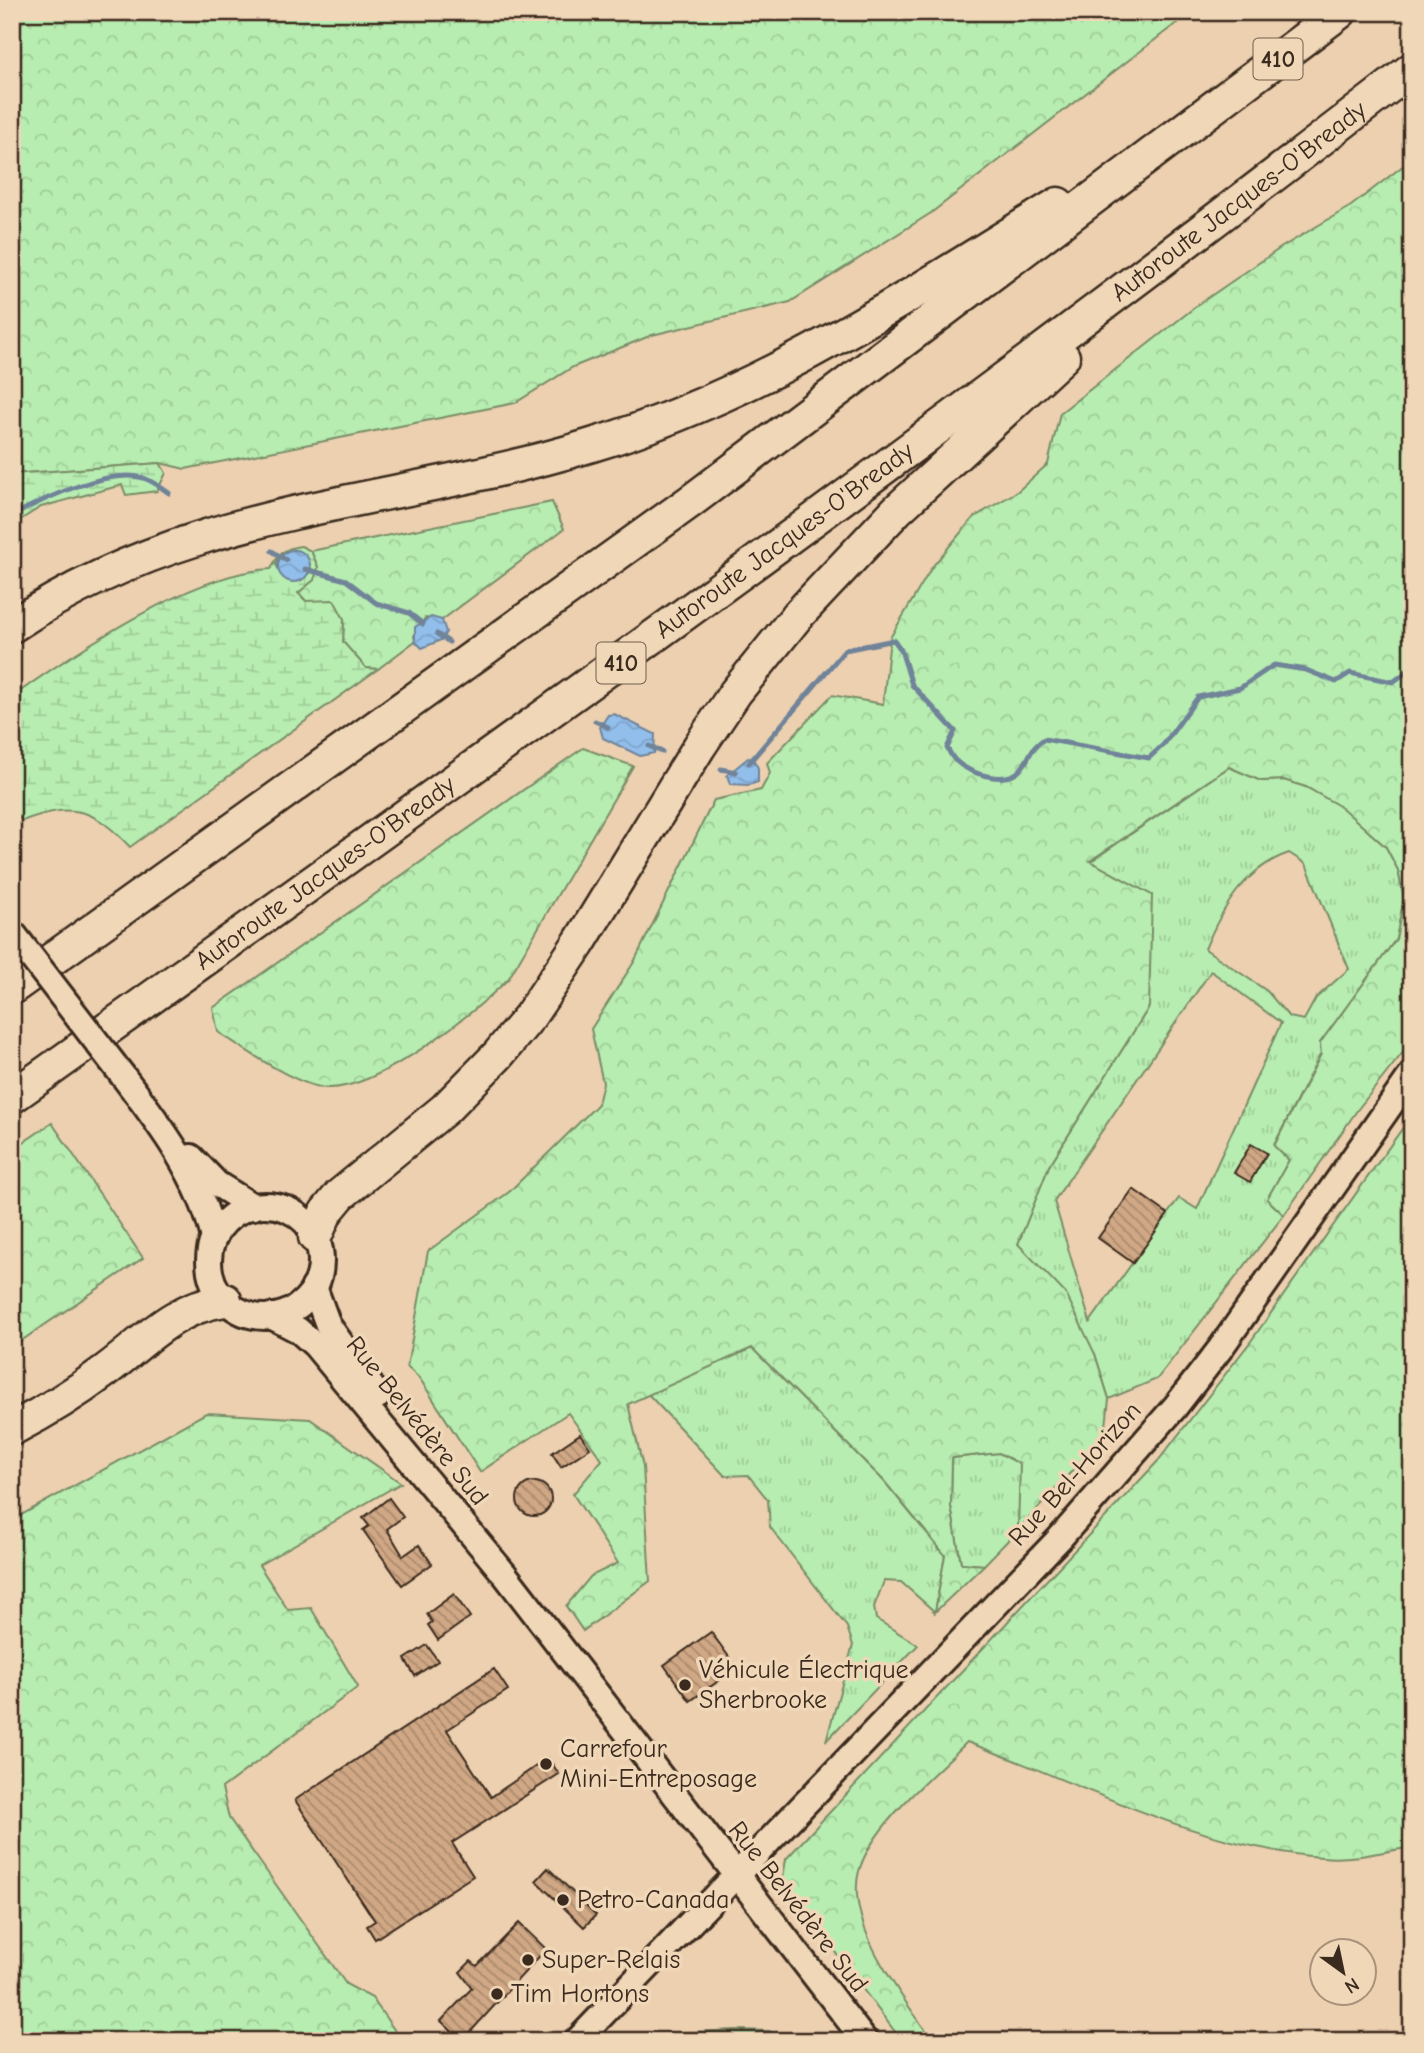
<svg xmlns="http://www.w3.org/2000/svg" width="1424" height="2053" viewBox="0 0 1424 2053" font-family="'Comic Neue',sans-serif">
<defs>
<pattern id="grass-tufts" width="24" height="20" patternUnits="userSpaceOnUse" patternTransform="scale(1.75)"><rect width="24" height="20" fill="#b7edb0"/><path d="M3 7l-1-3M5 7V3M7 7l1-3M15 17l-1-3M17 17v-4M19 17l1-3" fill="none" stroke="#9ecb97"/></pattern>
<pattern id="forest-crowns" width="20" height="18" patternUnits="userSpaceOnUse" patternTransform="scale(1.75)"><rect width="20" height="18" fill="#b7edb0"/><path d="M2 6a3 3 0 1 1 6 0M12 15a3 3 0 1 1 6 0" fill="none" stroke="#9ecb97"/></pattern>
<pattern id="wetland-marsh" width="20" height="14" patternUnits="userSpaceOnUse" patternTransform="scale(1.75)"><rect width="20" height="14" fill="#b7edb0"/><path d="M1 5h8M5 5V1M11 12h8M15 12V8" fill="none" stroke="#9ecb97"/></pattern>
<pattern id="water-waves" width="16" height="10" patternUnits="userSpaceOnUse" patternTransform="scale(1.75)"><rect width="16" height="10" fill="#91beeb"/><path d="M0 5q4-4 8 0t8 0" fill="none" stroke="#7ea3c9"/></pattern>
<pattern id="building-back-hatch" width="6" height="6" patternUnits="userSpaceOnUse" patternTransform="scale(1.75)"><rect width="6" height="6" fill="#d0a885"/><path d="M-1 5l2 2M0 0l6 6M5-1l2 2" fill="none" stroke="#aa896c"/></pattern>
</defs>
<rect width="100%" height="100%" fill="#ecd0b0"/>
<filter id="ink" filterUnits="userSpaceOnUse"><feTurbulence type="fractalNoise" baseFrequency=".0143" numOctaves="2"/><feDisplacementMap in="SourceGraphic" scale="14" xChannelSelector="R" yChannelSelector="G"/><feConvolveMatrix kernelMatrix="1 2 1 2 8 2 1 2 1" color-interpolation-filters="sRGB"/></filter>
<g filter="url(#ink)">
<!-- grass -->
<g fill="url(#grass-tufts)" stroke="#798c67" stroke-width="2" fill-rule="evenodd">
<path d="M1229 767 1261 781 1284 780 1306 787 1342 807 1386 847 1398 870 1404 898 1396 939 1320 1043 1321 1053 1274 1145 1289 1160 1267 1199 1284 1215 1157 1379 1109 1399 1095 1354 1018 1244 1049 1166 1149 1007 1090 862ZM1289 853 1306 864 1349 969 1316 998 1304 1020 1289 1017 1267 991 1205 949C1222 908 1245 868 1289 853ZM1211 971 1281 1023 1197 1209 1179 1198 1090 1322 1054 1201Z"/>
<polygon points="752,1348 884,1481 945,1556 935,1612 901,1582 884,1581 874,1607 876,1619 918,1645 826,1741 853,1645 847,1627 770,1527 768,1500 748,1475 725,1476 648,1394"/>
<polygon points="999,1453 1021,1464 1018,1530 984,1565 961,1563 951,1507 952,1458"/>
</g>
<!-- forest -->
<g fill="url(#forest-crowns)" stroke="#798c67" stroke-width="2">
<polygon points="12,12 1191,12 931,213 790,302 652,335 573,367 515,403 185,469 160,463 12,474"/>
<polygon points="1412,159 1412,1041 1358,1109 1284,1215 1267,1199 1289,1160 1274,1146 1321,1054 1320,1043 1396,939 1404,898 1398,870 1386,847 1341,807 1306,787 1284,780 1261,781 1229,767 1090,861 1152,895 1149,1007 1049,1166 1018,1244 1066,1294 1095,1354 1109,1399 1105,1435 1018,1530 1020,1464 999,1453 952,1458 951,1507 961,1563 984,1565 935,1612 945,1555 884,1481 752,1348 628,1404 643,1467 650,1581 583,1631 566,1606 591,1576 618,1563 573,1494 602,1460 568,1413 480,1472 420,1379 407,1367 428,1251 509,1192 598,1104 603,1083 591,1029 634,962 714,800 761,790 770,773 767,763 832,695 883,704 890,638 932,567 973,518 1018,491 1048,464 1060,413 1199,304 1282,247 1351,206"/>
<polygon points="552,502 564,529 442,620 425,618 414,636 415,641 378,669 366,668 343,642 344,619 306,601 298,592 314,580 318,567 311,551"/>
<path d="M583 748 633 766 509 978C474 1014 379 1089 328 1088 297 1087 245 1049 218 1032L213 1008Z"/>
<path d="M1412 1115V1847C1383 1852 1351 1860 1322 1857 1198 1847 1082 1784 967 1742 934 1775 874 1824 860 1868 842 1922 904 1999 933 2041H902L798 1903 783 1878 786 1859 1158 1461 1251 1341Z"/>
<polygon points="52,1123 143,1258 12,1347 12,1150"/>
<polygon points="206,1413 310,1419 401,1483 259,1565 288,1610 311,1608 358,1687 222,1788 229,1818 346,1984 372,1998 402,2041 12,2041 12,1520"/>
<polygon points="734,2030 769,2031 786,2041 633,2041 648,2035"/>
</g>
<!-- wetland -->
<g fill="url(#wetland-marsh)" stroke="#798c67" stroke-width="2" fill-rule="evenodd">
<polygon points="160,463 166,473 157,491 126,495 122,485 41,507 12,525 12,474"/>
<path d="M301 546 311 551 318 567 314 580 298 593 306 601 334 600 344 619 343 642 366 668 378 669 130 847C93 808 73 802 22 821L12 808V697C76 651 193 572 271 569 278 554 284 548 301 546ZM282 552C298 551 304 553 311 568L309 574 283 576 276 565Z"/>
</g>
<!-- water -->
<g fill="url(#water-waves)" stroke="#6f8399" stroke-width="2">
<circle cx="294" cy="566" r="16"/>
<polygon points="431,617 442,620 446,632 441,640 422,648 415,641 415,627"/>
<polygon points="614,714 655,734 654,753 640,756 603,738 600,727 608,715"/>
<polygon points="748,758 753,759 758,768 758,782 749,785 730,784 727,775"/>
</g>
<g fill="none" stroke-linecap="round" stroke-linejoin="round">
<!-- stream -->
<g stroke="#6f8399" stroke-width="5">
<path d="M12 516C43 499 111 466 146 479 154 482 162 488 169 493"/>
<polyline points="272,551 286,560"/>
<polyline points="305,569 346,580 376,603 409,613 423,624"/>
<polyline points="437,634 449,642"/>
<polyline points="595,721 608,727"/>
<polyline points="649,746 662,752"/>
<path d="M749 763 845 650 894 640 901 650 912 685 955 731 947 748C950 752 952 758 956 761 970 774 1007 786 1021 769 1032 755 1027 752 1044 739L1149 758 1164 744 1198 697 1240 688 1274 665 1306 670 1336 682 1350 673 1393 682 1412 668"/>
<polyline points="721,769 736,772"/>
</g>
</g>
<!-- building -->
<g fill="url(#building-back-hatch)" stroke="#3b2a1e" stroke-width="2">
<polygon points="1251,1144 1267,1153 1250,1182 1234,1173"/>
<polygon points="1133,1189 1168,1214 1133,1263 1098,1238"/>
<polygon points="580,1434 590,1448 561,1467 552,1453"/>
<circle cx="534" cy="1499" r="17"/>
<polygon points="389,1498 403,1517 387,1529 403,1556 419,1545 432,1564 402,1585 363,1530 369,1526 363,1518"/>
<polygon points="454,1594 470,1617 438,1640 428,1625 432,1622 427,1614"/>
<polygon points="711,1632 737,1668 690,1701 664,1665"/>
<polygon points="427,1645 438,1661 415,1676 405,1659"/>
<polygon points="494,1669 508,1690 447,1730 491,1797 548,1758 559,1774 452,1843 473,1876 375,1939 367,1926 375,1921 295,1800"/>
<polygon points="548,1868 596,1915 584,1927 536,1881"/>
<polygon points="519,1923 546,1949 462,2041 441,2021 472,1988 460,1972 471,1961 477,1966"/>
</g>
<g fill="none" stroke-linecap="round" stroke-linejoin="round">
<!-- secondary casing -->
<g stroke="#3b2a1e" stroke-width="30">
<g id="secondary">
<path d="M123 1076C161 1126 199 1176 214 1238"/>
<polyline points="191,1157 217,1184 254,1207"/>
<circle cx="265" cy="1261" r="56"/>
<polyline points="314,1287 328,1325 378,1396"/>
<polyline points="271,1316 298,1330 315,1345 506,1576 865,2041"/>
<polyline points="577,2041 1059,1539 1175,1407 1220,1349 1412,1074"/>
</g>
</g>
<!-- highway casing -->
<g stroke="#3b2a1e" stroke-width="37">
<g id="highway">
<path d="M12 626C196 503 390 507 592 445 761 394 909 296 1058 204"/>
<polyline points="12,988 691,501 1340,12"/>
<path id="s1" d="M12 1097C484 761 954 424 1412 69"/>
<polyline points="315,1237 326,1212 340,1195 445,1109 498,1055 530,1016 579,943 699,747 735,693 798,615 897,510 1063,357"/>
<path d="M12 1429C45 1412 76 1393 105 1371 147 1340 172 1308 225 1300"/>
</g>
</g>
<!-- secondary -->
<use href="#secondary" stroke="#f0d7b8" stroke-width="24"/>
<!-- highway -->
<use href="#highway" stroke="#f0d7b8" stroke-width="32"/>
<!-- secondary-bridge casing -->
<g stroke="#3b2a1e" stroke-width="30" stroke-linecap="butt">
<polyline id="secondary-bridge" points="12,932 123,1076"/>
</g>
<!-- secondary-bridge -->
<use href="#secondary-bridge" stroke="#f0d7b8" stroke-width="24"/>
</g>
</g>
<!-- markers -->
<g fill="#3b2a1e" stroke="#f0d7b8" stroke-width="2.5">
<circle cx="685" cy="1685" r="7"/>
<circle cx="546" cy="1764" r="7"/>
<circle cx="563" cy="1900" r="7"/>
<circle cx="528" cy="1960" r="7"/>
<circle cx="497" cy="1994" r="7"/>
</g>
<g text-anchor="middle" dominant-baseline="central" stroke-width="7" stroke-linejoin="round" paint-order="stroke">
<!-- shield labels -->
<g fill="#f0d7b8" stroke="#715e4c" stroke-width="2">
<rect x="1253.5" y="38.5" width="49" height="41" rx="5"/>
<rect x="596.5" y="642.5" width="49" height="41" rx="5"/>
</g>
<g font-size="24" font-weight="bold" fill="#3b2a1e">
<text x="1278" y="59">410</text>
<text x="621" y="663">410</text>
</g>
<!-- street labels -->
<g font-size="26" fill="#3b2a1e" stroke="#f0d7b8">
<text stroke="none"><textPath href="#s1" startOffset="1519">Autoroute Jacques-O'Bready</textPath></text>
<text stroke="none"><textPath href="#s1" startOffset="952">Autoroute Jacques-O'Bready</textPath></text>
<text stroke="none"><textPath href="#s1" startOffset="385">Autoroute Jacques-O'Bready</textPath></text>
<text transform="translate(417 1421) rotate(51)">Rue Belvédère Sud</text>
<text transform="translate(1075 1474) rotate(-48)">Rue Bel-Horizon</text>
<text transform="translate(798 1907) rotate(52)">Rue Belvédère Sud</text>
</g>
<!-- poi labels -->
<g font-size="26" fill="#3b2a1e" stroke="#f0d7b8" text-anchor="start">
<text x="699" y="1670">Véhicule Électrique<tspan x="699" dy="30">Sherbrooke</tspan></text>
<text x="560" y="1749">Carrefour<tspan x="560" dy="30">Mini-Entreposage</tspan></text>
<text x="577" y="1900">Petro-Canada</text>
<text x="542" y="1960">Super-Relais</text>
<text x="511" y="1994">Tim Hortons</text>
</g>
</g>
<!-- margin -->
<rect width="1424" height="2053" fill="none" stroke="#f0d7b8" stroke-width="42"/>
<rect x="21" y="21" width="1382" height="2011" fill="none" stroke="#3b2a1e" stroke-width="2.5" filter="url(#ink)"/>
<!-- north arrow -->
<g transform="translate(1343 1972) rotate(147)"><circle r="33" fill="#f0d7b8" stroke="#a8927a" stroke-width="2"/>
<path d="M0-5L12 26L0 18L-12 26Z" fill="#3b2a1e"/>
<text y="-10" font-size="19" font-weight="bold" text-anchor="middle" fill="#3b2a1e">N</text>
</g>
</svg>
